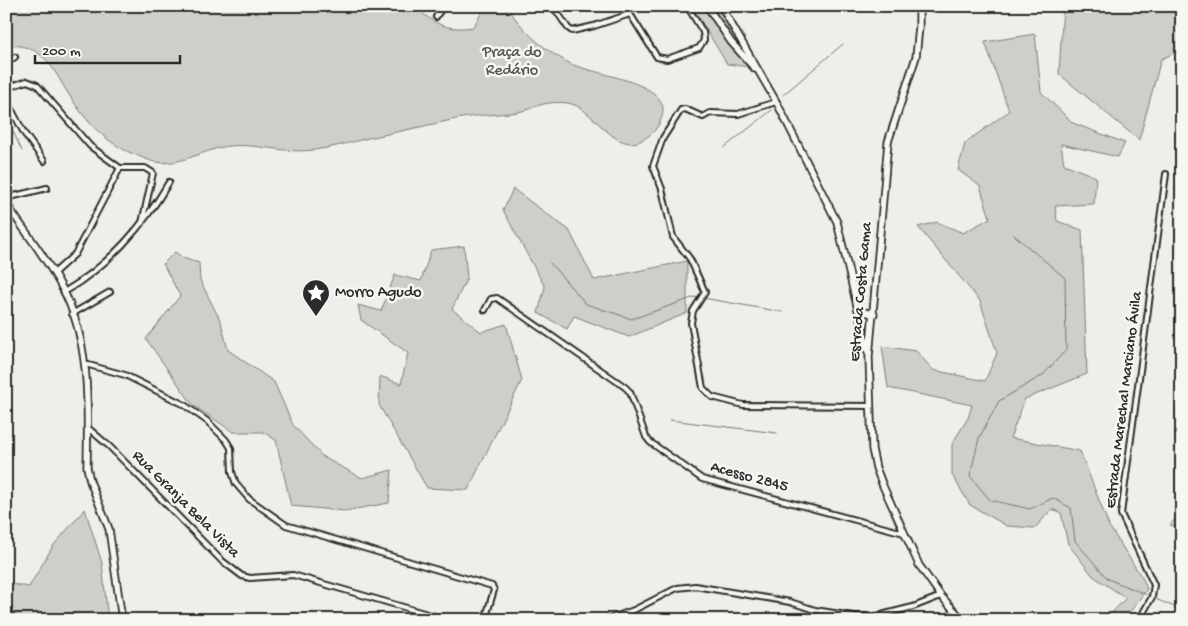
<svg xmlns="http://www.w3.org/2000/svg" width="1188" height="626" viewBox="0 0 1188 626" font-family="'Gochi Hand',sans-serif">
<rect width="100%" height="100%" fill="#eeeeea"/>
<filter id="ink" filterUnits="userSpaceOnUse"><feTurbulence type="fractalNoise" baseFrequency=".02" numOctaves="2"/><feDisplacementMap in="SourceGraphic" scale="10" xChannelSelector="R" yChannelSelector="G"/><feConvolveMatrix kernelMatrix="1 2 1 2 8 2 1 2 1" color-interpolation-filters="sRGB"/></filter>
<g filter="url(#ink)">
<!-- green -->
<g fill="#cececa" stroke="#7c7c7a">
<path d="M21 6H414C435 24 445 31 473 27L486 6H507C521 30 544 50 569 63 590 74 660 80 663 108 664 116 658 128 652 133 621 162 601 119 577 106 569 102 559 102 550 103 538 104 529 110 518 112 494 115 471 115 447 121 420 127 392 133 364 139 348 143 331 148 314 150 285 154 257 143 229 146 204 149 182 166 155 162 148 161 140 156 133 154 101 140 84 119 66 90 59 79 52 64 42 56 31 47 19 45 6 45V10Z"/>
<polygon points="692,6 704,6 725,39 749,67 727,64"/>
<polygon points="710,6 717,6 730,25 729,31 727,31"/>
<polygon points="1063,6 1182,6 1182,50 1161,59 1139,140 1059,74"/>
<polygon points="1035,34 1041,92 1073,123 1125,143 1118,157 1061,144 1064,164 1096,177 1094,204 1055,206 1057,221 1082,230 1087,374 1025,399 1010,438 1080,451 1109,526 1143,579 1147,589 1124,620 1105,620 1126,598 1093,576 1068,544 1061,513 1052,509 1035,528 1007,526 970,505 952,475 952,444 968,418 972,405 888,388 882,346 916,351 933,370 985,381 997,353 980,301 918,227 937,222 963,233 990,218 980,186 958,170 965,143 1009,111 985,42"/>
<polygon points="513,189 569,230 594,280 687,261 687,313 629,337 574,316 567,329 538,313 545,287 503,210"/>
<polygon points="464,246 467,278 452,309 481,332 506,324 522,380 468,490 427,488 379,405 380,376 401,384 408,353 361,320 358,305 381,311 395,275 421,281 431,250"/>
<polygon points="175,252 183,258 199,263 200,280 221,322 228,350 274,382 293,425 323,457 362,478 392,470 389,503 345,511 291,506 276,440 263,432 233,432 193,405 146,339 180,296 163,264"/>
<polygon points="85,509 102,563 108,620 6,620 6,583 29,587 53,546"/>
<polygon points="1182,511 1182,528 1170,525"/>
</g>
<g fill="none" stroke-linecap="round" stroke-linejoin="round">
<!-- stream -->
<g stroke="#757573" stroke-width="1">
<polyline points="1177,26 1182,31"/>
<polyline points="783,95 843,44"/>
<polyline points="6,116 22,151"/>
<polyline points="725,147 772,110"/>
<polyline points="1014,235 1065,278 1066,350 1043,375 999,401 979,438 970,476 990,500 1030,509 1053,498 1071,508 1075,541 1108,579 1150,596"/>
<polyline points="550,263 586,304 632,319 695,297 700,298"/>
<polyline points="703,298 782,312"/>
<polyline points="670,420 777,433"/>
<polyline points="1153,598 1182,610"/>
</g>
<!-- street casing -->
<g stroke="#2b2b2b" stroke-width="8">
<g id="street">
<polyline points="553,6 568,28 572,31 594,26 630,14"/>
<polyline points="625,6 657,57 667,59 699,48 704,40 703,32 687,6"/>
<polyline points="436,17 443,6"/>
<polyline points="6,63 15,57"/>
<polyline points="6,88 27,81 37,85 90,146 120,168"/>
<polyline points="6,99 24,133 44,161"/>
<polyline points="776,102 738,114 710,113 703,117 685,109 681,110 663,138 653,166 662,189 673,237 690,259 705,292 693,311 691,323 703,388 712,397 743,405 871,406"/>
<polyline points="6,198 47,188"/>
<polyline points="54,273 75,254 120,168 145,168 153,173 142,223"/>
<path d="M64 292C108 266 144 226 169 182"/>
<polyline points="485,310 491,299 497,298 625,387 630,392 646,437 650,442 702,479 904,533"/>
<polyline points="72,314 110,292"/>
<polyline points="85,364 125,375 183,404 207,421 226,440 231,448 232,472 236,484 249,499 286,525 492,586 494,590 485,620"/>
<polyline points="88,428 109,446 221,560 242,576 250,578 293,575 448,620"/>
<polyline points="606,620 634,610 677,588 695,586 790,602 815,610 853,616 873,617 913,607 941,596"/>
<polyline points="1139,620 1152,597 1154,585 1121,514 1166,174"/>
</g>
</g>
<!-- secondary casing -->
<g stroke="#2b2b2b" stroke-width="9">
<g id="secondary">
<polyline points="707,6 731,42 755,69"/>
<polyline points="721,6 777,103 837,222 868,352"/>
<polyline points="919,6 919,27 916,57 888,142 869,357 872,449 876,468 883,486 919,565 941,596 963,620"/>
<path d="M6 203C24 231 46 257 61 286 91 339 88 408 87 467L90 481 109 529 122 620"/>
<polyline points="859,311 874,314"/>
</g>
</g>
<!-- street -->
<use href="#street" stroke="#f6f6f2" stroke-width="4"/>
<!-- secondary -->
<use href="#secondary" stroke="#f6f6f2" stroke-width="5.5"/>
</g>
</g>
<!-- icons -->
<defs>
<g id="sight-pin" transform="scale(1.4375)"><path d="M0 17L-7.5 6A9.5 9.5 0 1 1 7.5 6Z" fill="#2b2b2b" stroke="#f6f6f2"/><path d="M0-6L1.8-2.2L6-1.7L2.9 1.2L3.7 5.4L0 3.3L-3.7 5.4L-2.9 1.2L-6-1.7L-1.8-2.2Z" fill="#fff"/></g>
</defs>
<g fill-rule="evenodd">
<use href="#sight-pin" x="316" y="293"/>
</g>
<g text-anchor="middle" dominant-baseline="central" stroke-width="5" stroke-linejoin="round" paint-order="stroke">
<!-- park labels -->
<g font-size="16" fill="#545453" stroke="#f6f6f2">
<text x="512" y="53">Praça do<tspan x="512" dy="18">Redário</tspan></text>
</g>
<!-- street labels -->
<g font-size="16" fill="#2b2b2b" stroke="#f6f6f2">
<text transform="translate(862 292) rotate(-85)">Estrada Costa Gama</text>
<text transform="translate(1125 400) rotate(-83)">Estrada Marechal Marciano Ávila</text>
<text transform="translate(749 478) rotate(15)">Acesso 2845</text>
<text transform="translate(185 505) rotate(45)">Rua Granja Bela Vista</text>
</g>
<!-- poi labels -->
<g font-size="16" fill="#2b2b2b" stroke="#f6f6f2" text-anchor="start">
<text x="335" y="293">Morro Agudo</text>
</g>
</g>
<!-- margin -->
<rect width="1188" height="626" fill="none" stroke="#f6f6f2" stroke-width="25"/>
<rect x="12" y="12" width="1163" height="601" fill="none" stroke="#2b2b2b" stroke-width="2" filter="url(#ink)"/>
<!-- scale -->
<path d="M35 55v8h145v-8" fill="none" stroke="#2b2b2b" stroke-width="2.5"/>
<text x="42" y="55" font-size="15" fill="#2b2b2b" stroke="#f6f6f2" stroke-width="4" paint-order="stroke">200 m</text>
</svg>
